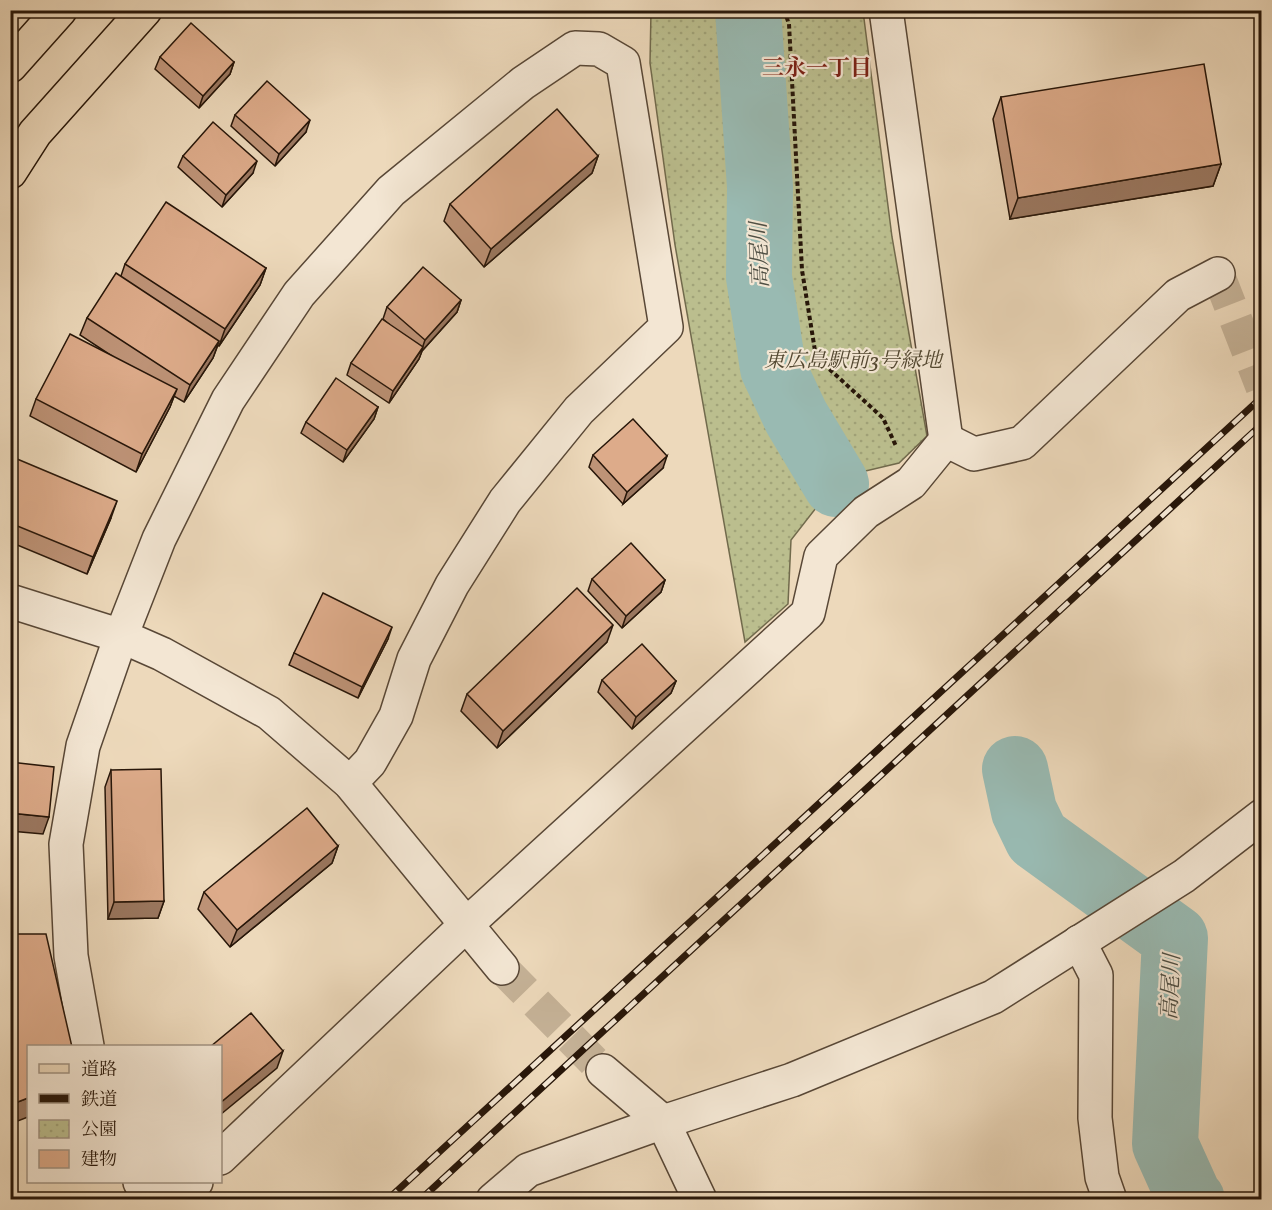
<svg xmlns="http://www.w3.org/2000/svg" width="1272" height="1210" viewBox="0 0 1272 1210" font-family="Vollkorn,'Noto Serif JP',serif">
<defs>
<pattern id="park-dots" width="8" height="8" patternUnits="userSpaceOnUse" patternTransform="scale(1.5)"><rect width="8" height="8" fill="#bbbe8e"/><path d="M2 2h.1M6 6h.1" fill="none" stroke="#a1a379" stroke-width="1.8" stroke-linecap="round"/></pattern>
</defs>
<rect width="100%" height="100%" fill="#edd9bb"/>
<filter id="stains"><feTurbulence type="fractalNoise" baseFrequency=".00333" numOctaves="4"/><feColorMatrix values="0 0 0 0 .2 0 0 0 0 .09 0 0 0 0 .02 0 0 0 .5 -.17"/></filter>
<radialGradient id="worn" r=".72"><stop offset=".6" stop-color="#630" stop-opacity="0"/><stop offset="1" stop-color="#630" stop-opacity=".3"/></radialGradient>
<!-- park -->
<g fill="url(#park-dots)" stroke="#716a4c" stroke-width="1.5">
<polygon points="651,11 725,11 733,37 740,217 756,378 786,442 830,490 791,540 788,604 745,642 675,245 650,63"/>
<polygon points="761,11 863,11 892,237 927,436 899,463 849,475 796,383 779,274 775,195"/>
</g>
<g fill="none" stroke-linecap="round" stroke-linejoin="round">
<!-- river -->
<g stroke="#99bab2" stroke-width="66">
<polyline points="748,10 760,187 759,277 773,368 796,417 836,484"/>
<polyline points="1015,769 1024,811 1037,838 1175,938 1165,1144 1189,1197 1192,1200"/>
</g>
<!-- minor-tunnel -->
<g stroke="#c5b297" stroke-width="33" stroke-dasharray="33 16" stroke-linecap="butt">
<polyline points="1218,274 1262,387"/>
<polyline points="502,968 603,1071"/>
</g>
<!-- minor casing -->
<g stroke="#584736" stroke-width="36">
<g id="minor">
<polyline points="946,440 974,454 1022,443 1178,295 1218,274"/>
<polyline points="10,601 121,636 162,654 269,713 350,783 502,968"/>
<polyline points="1079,942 1096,975 1095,1118 1102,1177 1110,1200"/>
<polyline points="87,1046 71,956 66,844 83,746 121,636 159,539 228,400 299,294 391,191 523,83 575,48 599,49 623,63 666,327 579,410 505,501 452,585 414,659 396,716 370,762 350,783"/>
<polyline points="603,1071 663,1122 700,1200"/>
<polyline points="220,1158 467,924 808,613 821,556 866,512 911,483 946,440 886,10"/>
<polyline points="140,1182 149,1199 180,1197 196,1182"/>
<polyline points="493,1200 528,1170 663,1122 792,1080 993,997 1184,876 1262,816"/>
</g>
</g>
<!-- primary casing -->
<g stroke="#271609" stroke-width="36">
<g id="primary">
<polyline points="10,66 60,10"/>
<polyline points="10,172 35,133 145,10"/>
</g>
</g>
<!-- path -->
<polyline stroke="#271609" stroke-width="4" stroke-dasharray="4.5 3" stroke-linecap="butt" points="784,10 789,24 802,270 816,357 883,418 896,446"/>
<!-- minor -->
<use href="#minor" stroke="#f3e6d3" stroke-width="33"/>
<!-- primary -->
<use href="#primary" stroke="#edd9bb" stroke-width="33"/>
<!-- rail casing -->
<g stroke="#271609" stroke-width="7">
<g id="rail">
<polyline points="387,1200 1262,397"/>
<polyline points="420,1200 1262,424"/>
</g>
</g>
<!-- rail -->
<use href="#rail" stroke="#f3e6d3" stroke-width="4.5" stroke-dasharray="14" stroke-linecap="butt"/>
</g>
<!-- wall -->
<g fill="#be9377" stroke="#271609" stroke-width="1.5">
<polygon points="160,57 234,62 230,74 199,108 155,69"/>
<polygon points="1001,97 1221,164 1213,186 1010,219 993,119"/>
<polygon points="235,115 306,132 275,166 231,126"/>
<polygon points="183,156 253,173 222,207 178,167"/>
<polygon points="598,156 592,173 484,267 444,221 450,204"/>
<polygon points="125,264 266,268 260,285 219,346 218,345 213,358 184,402 174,396 170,407 136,472 30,416 36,399 112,356 80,335 87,318 121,276"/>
<polygon points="461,300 457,312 422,351 419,359 389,403 347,375 351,363 389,324 383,319 387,307"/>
<polygon points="378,407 374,419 343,462 301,433 306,422"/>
<polygon points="593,455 663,468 623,504 589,467"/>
<polygon points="10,456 111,518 87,574 10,542"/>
<polygon points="592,579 665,580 661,592 622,628 588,591"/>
<polygon points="388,639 358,698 289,665 294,653"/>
<polygon points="607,642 497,748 461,711 467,694"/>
<polygon points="602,680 676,681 671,693 632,729 598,692"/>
<polygon points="111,770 164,901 158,918 108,919 105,787"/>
<polygon points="338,846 332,863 230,947 198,909 204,892"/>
</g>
<!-- shaded-wall -->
<g fill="#9b7861" stroke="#271609" stroke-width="1.5">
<polygon points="234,62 230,74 199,108 203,96"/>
<polygon points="310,120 306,132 275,166 279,154"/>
<polygon points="598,156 592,173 484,267 491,249"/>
<polygon points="257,161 253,173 222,207 226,195"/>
<polygon points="1221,164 1213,186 1010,219 1018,198"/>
<polygon points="266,268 260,285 219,346 225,329"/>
<polygon points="461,300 457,312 422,351 419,359 389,403 393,391 422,349 425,340"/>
<polygon points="219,341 213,358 184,402 190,385"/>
<polygon points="177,389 170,407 136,472 142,454"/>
<polygon points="378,407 374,419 343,462 347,450"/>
<polygon points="667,456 663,468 623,504 627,492"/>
<polygon points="117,501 111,518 87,574 93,557"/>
<polygon points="665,580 661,592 622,628 626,616"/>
<polygon points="613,625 607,642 497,748 503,731"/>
<polygon points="392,627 388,639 358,698 362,687"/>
<polygon points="676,681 671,693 632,729 636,717"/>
<polygon points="10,813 49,817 43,834 10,831"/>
<polygon points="338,846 332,863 230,947 237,930"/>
<polygon points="164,901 158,918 108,919 114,902"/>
<polygon points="283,1051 277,1068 220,1115 220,1103"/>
<polygon points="28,1098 28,1117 10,1124 10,1105"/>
</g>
<!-- building -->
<g fill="#ddab8a" stroke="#271609" stroke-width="1.5">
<polygon points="191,23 234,62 203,96 160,57"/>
<polygon points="1204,64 1221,164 1018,198 1001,97"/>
<polygon points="267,81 310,120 279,154 235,115"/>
<polygon points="557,109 598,156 491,249 450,204"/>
<polygon points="213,122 257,161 226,195 183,156"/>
<polygon points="166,202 266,268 225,329 125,264"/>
<polygon points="423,267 461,300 425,340 387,307"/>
<polygon points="116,273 219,341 190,385 87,318"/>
<polygon points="382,319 423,347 393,391 351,363"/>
<polygon points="70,334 177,389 142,454 36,399"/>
<polygon points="336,378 378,407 347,450 306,422"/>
<polygon points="633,419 667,456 627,492 593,455"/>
<polygon points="10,456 117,501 93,557 10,523"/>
<polygon points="631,543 665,580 626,616 592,579"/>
<polygon points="577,588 613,625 503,731 467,694"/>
<polygon points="323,593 392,627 362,687 294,653"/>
<polygon points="642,644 676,681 636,717 602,680"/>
<polygon points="10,762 54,767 49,817 10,813"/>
<polygon points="161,769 164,901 114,902 111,770"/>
<polygon points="307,808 338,846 237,930 204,892"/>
<polygon points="10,934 46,934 72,1047 28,1047 28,1098 10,1105"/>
<polygon points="251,1013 283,1051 220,1103 220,1047 210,1047"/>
</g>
<g text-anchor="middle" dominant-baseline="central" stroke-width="4.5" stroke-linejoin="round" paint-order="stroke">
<!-- park labels -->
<g font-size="21" font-style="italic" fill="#534831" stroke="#f3e6d3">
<text x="853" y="361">東広島駅前3号緑地</text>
</g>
<!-- neighbourhood labels -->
<g font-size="22" font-weight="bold" fill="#7a1f14" stroke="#f3e6d3">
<text x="817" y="69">三永一丁目</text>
</g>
<!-- water labels -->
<g font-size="22" font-style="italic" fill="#4f4f44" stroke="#f3e6d3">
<text transform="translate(761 255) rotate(-92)">高尾川</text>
<text transform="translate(1172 987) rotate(-87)">高尾川</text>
</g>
</g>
<!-- margin -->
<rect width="1272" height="1210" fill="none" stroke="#edd9bb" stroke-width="36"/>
<rect x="12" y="12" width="1248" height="1186" fill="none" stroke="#271609" stroke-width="3"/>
<rect x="18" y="18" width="1236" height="1174" fill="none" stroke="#271609" stroke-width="1.5"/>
<!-- legend -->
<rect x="27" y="1045" width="195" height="138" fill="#f3e6d3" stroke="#a19382" stroke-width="1.5"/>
<rect x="39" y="1064" width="30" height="9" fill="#edd9bb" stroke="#a19382" stroke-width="1.5"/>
<text x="81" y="1075" font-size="18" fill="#271609">道路</text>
<rect x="39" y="1094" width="30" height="9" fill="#271609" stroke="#a19382" stroke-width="1.5"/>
<text x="81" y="1105" font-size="18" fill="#271609">鉄道</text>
<rect x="39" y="1120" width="30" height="18" fill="url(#park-dots)" stroke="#a19382" stroke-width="1.5"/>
<text x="81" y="1135" font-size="18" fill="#271609">公園</text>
<rect x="39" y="1150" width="30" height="18" fill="#ddab8a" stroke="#a19382" stroke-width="1.5"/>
<text x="81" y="1165" font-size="18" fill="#271609">建物</text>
<rect width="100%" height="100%" filter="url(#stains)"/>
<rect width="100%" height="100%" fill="url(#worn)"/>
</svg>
